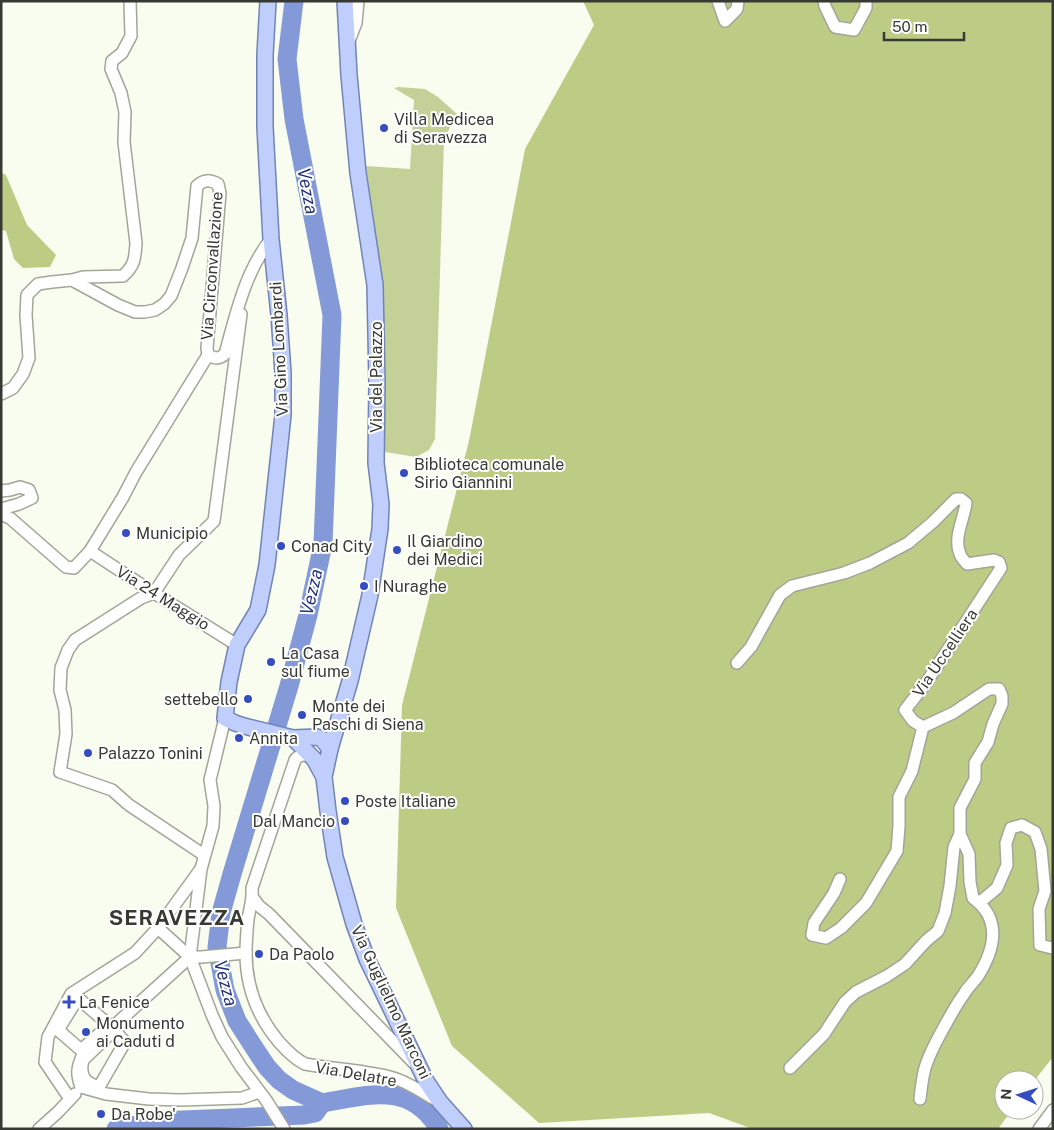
<svg xmlns="http://www.w3.org/2000/svg" width="1054" height="1130" viewBox="0 0 1054 1130" font-family="'Public Sans',sans-serif">
<rect width="100%" height="100%" fill="#f9fdef"/>
<!-- green -->
<polygon fill="#c3d098" points="399,87 425,89 438,97 457,114 444,139 435,439 429,450 416,457 385,452 382,447 380,282 366,166 410,169 414,100 394,88"/>
<!-- forest -->
<g fill="#bccc85">
<polygon points="583,1 1053,1 1053,1057 1034,1081 1034,1080 1004,1080 1004,1110 1012,1110 998,1129 753,1129 709,1113 539,1123 452,1046 396,908 402,705 469,441 525,149 594,25"/>
<polygon points="1,173 6,175 27,225 56,255 50,267 23,268 14,259 6,231 1,230"/>
</g>
<g fill="none" stroke-linecap="round" stroke-linejoin="round">
<!-- river -->
<g stroke="#8499d7" stroke-width="19">
<polyline points="294,1 287,59 294,119 332,315 323,544 308,615 289,686 232,874 221,913 217,947 225,990 237,1021 253,1046 267,1067 279,1080 293,1090 322,1103"/>
<path d="M322 1103C369 1095 410 1081 439 1129"/>
<polyline points="116,1129 158,1121 304,1115 315,1113 322,1103"/>
</g>
<!-- minor casing -->
<g stroke="#a2a598" stroke-width="14">
<g id="minor">
<polyline points="718,1 725,21 737,9 738,1"/>
<polyline points="824,1 825,6 835,27 854,30 866,8 866,1"/>
<polyline points="349,41 356,23 358,1"/>
<path d="M72 280 83 277 123 276C135 265 135 258 136 243L124 142 125 112 121 93 111 69 112 61 122 53 131 36 130 1"/>
<path d="M1 394 13 388 23 374 29 358 26 315 27 295 38 284 52 282 72 280 118 305 135 312H145L155 310 164 304 171 296 182 268 192 238 197 186C204 179 210 180 218 184L220 193 207 348 208 355C215 359 219 359 225 354 236 314 245 272 271 239"/>
<polyline points="1,491 10,490 20,487 29,490 32,498 19,504 5,508 4,512 5,516 10,518 66,567 74,568 90,551 123,497 136,472 208,355"/>
<polyline points="90,551 154,593 237,645"/>
<path d="M737 663 751 647 780 595 792 586 844 573 870 563 908 543 933 522 956 499H961L966 503C964 519 953 538 960 554 961 558 965 561 967 564L994 560 999 562 1001 568 926 683 905 710 913 721 923 727"/>
<polyline points="225,718 210,780 214,806 213,826 201,869 190,957 212,1015 222,1037 241,1067 266,1100 284,1129"/>
<path d="M311 755C304 755 299 754 295 760L252 888C253 900 250 907 248 919 247 930 246 942 246 953 246 986 258 1017 279 1042 287 1051 295 1059 305 1064 333 1069 362 1070 390 1077 407 1081 423 1093 438 1101"/>
<polyline points="204,855 129,805 112,790 60,772 66,734 65,710 60,690 61,668 68,650 75,640 141,598 154,593 179,555 214,521 241,314"/>
<polyline points="840,879 834,893 814,923 812,935 826,938 841,928 866,903 897,851 899,826 899,797 912,771 923,727"/>
<polyline points="253,898 259,906 269,914 414,1063"/>
<polyline points="979,903 997,888 1007,865 1006,843 1011,828 1022,825 1035,832 1041,849 1045,891 1039,909 1040,945 1052,948 1053,947"/>
<polyline points="158,928 190,957 201,957 246,953"/>
<polygon points="78,998 109,1025 81,1050 58,1030"/>
<path d="M114 1030 125 1042 99 1087C85 1083 79 1076 83 1060Z"/>
<polyline points="790,1068 824,1034 845,1002 856,992 887,976 905,964 926,941 938,931 945,913 950,886 954,847 960,834"/>
<polyline points="81,1087 106,1094 149,1099 180,1100 242,1098 259,1092"/>
<path d="M81 1087C76 1073 77 1068 83 1054L190 957"/>
<polyline points="70,1099 45,1062 48,1037 71,994 135,953 158,928 200,870"/>
<path d="M920 1099C921 1090 922 1081 924 1072 927 1057 940 1034 948 1020 953 1011 958 1002 964 994 968 987 974 982 978 976 995 949 1002 919 973 898L970 882 969 854 960 834V808L975 779V763L988 742 993 724 1002 704V696L999 689H989L953 713 923 727"/>
<polyline points="39,1129 58,1112 75,1094"/>
<polyline points="1039,1129 1053,1110"/>
</g>
</g>
<!-- major casing -->
<g stroke="#7384b4" stroke-width="18">
<g id="major">
<polyline points="268,1 265,55 265,127 271,239 279,315 283,373 283,415 267,565 258,610 237,645 229,682 225,718 235,723 244,726 293,738 317,737 322,739 330,749"/>
<polyline points="345,1 349,75 358,173 375,285 377,383 376,463 381,504 380,529 370,595 350,681 330,749 324,777 328,811 335,857 354,924 367,959 426,1081 440,1102 464,1129"/>
<polyline points="293,738 314,759 324,777"/>
</g>
</g>
<!-- minor -->
<use href="#minor" stroke="#fff" stroke-width="11"/>
<!-- major -->
<use href="#major" stroke="#bfcefb" stroke-width="15"/>
</g>
<!-- markers -->
<g fill="#364dbf" stroke="#fff" stroke-width="2">
<circle cx="384" cy="128" r="5"/>
<circle cx="404" cy="473" r="5"/>
<circle cx="126" cy="533" r="5"/>
<circle cx="281" cy="546" r="5"/>
<circle cx="397" cy="550" r="5"/>
<circle cx="364" cy="586" r="5"/>
<circle cx="271" cy="662" r="5"/>
<circle cx="248" cy="699" r="5"/>
<circle cx="302" cy="715" r="5"/>
<circle cx="239" cy="738" r="5"/>
<circle cx="88" cy="753" r="5"/>
<circle cx="345" cy="801" r="5"/>
<circle cx="345" cy="821" r="5"/>
<circle cx="259" cy="954" r="5"/>
<path d="M66.5 994.5h5v5h5v5h-5v5h-5v-5h-5v-5h5z"/>
<circle cx="86" cy="1032" r="5"/>
<circle cx="101" cy="1114" r="5"/>
</g>
<g text-anchor="middle" dominant-baseline="central" stroke-width="4" stroke-linejoin="round" paint-order="stroke">
<!-- poi labels -->
<g font-size="16" fill="#373933" stroke="#fff" text-anchor="start">
<text x="394" y="119">Villa Medicea<tspan x="394" dy="18">di Seravezza</tspan></text>
<text x="414" y="464">Biblioteca comunale<tspan x="414" dy="18">Sirio Giannini</tspan></text>
<text x="136" y="533">Municipio</text>
<text x="407" y="541">Il Giardino<tspan x="407" dy="18">dei Medici</tspan></text>
<text x="291" y="546">Conad City</text>
<text x="374" y="586">I Nuraghe</text>
<text x="281" y="653">La Casa<tspan x="281" dy="18">sul fiume</tspan></text>
<text x="238" y="699" text-anchor="end">settebello</text>
<text x="312" y="706">Monte dei<tspan x="312" dy="18">Paschi di Siena</tspan></text>
<text x="249" y="738">Annita</text>
<text x="98" y="753">Palazzo Tonini</text>
<text x="355" y="801">Poste Italiane</text>
<text x="335" y="821" text-anchor="end">Dal Mancio</text>
<text x="269" y="954">Da Paolo</text>
<text x="79" y="1002">La Fenice</text>
<text x="96" y="1023">Monumento<tspan x="96" dy="18">ai Caduti d</tspan></text>
<text x="111" y="1114">Da Robe'</text>
</g>
<!-- street labels -->
<g font-size="16" fill="#373933" stroke="#fff">
<text transform="translate(212 266) rotate(-86)">Via Circonvallazione</text>
<text transform="translate(279 349) rotate(-93)">Via Gino Lombardi</text>
<text transform="translate(376 377) rotate(-90)">Via del Palazzo</text>
<text transform="translate(163 598) rotate(32)">Via 24 Maggio</text>
<text transform="translate(945 653) rotate(-56)">Via Uccelliera</text>
<text transform="translate(391 1002) rotate(65)">Via Guglielmo Marconi</text>
<text transform="translate(356 1074) rotate(10)">Via Delatre</text>
</g>
<!-- water labels -->
<g font-size="18" font-style="italic" fill="#21317a" stroke="#fff">
<text transform="translate(308 191) rotate(79)">Vezza</text>
<text transform="translate(311 592) rotate(-77)">Vezza</text>
<text transform="translate(226 983) rotate(75)">Vezza</text>
</g>
<!-- district labels -->
<g font-size="21" font-weight="bold" letter-spacing="1" fill="#373933" stroke="#fff">
<text x="177" y="917">SERAVEZZA</text>
</g>
</g>
<!-- border -->
<rect width="1054" height="1130" fill="none" stroke="#373933" stroke-width="5"/>
<!-- north arrow -->
<g transform="translate(1019 1095) rotate(274)"><circle r="24" fill="#ffffff" stroke="#afb0ad"/>
<path d="M0-4L9 19L0 12L-9 19Z" fill="#364dbf"/>
<text y="-8" font-size="14" font-weight="bold" text-anchor="middle" fill="#373933">N</text>
</g>
<!-- scale -->
<path d="M884 32v8h80v-8" fill="none" stroke="#373933" stroke-width="2.5"/>
<text x="892" y="32" font-size="15" fill="#373933" stroke="#ffffff" stroke-width="4" paint-order="stroke">50 m</text>
</svg>
